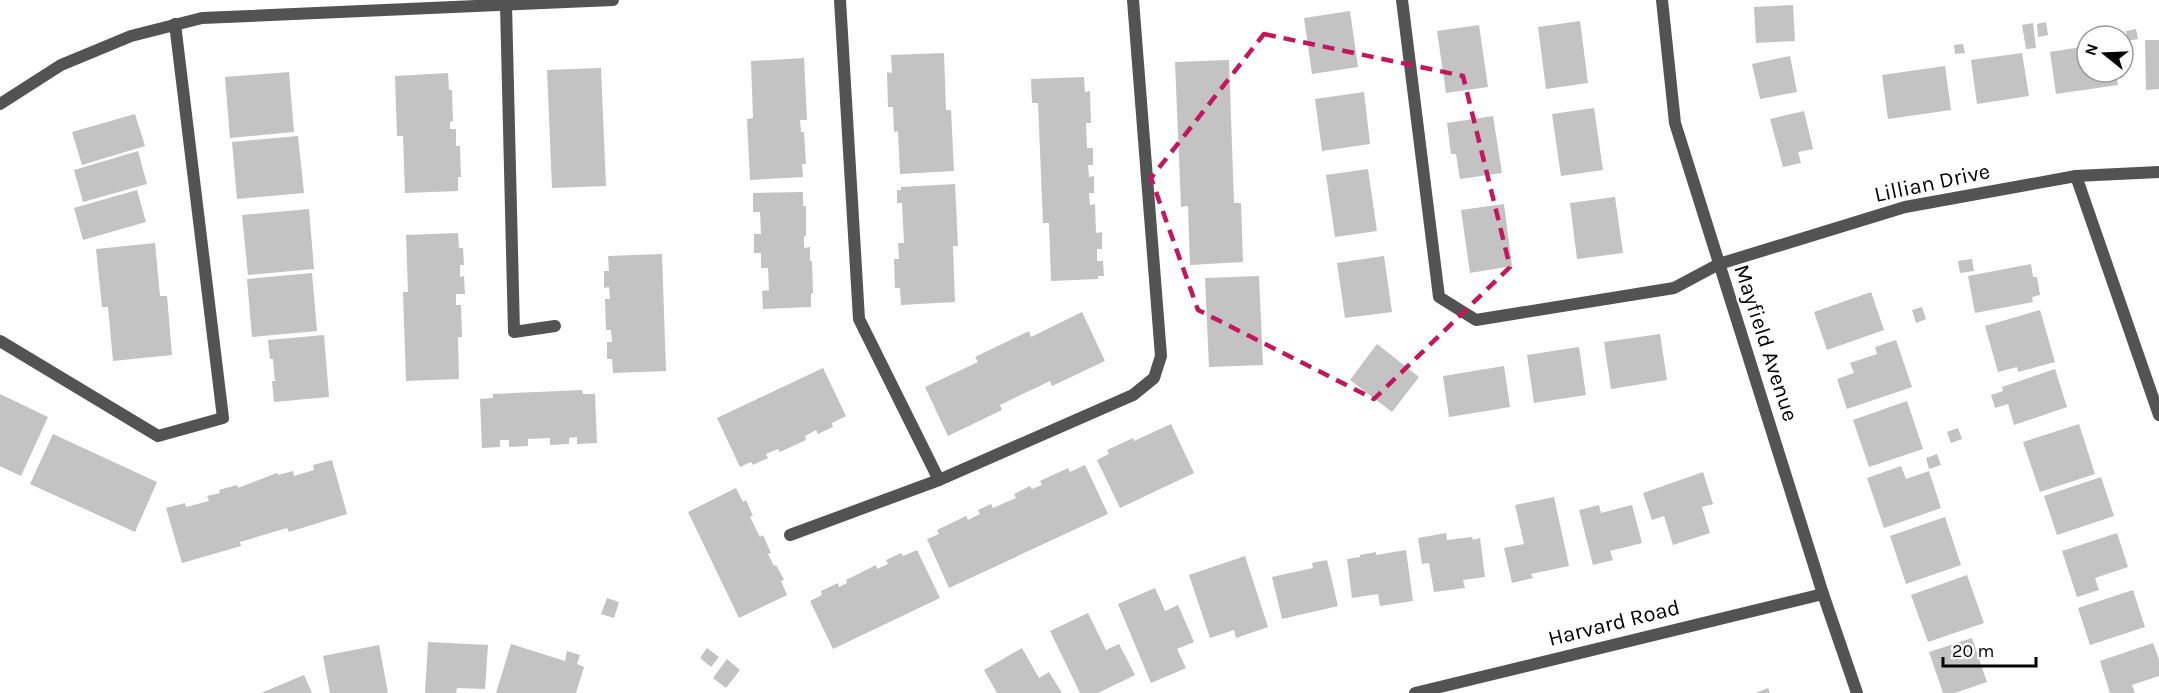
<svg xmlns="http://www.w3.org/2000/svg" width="2159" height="693" viewBox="0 0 2159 693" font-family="Karla,sans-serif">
<rect width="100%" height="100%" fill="#fff"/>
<!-- building -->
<g fill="#c3c3c3">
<polygon points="1793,5 1795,41 1756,43 1754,7"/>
<polygon points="1350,11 1358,67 1312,74 1304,18"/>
<polygon points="1580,21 1588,83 1546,89 1538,27"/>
<polygon points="2046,22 2048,35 2038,37 2037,24"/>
<polygon points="2033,23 2036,48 2026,49 2022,25"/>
<polygon points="1479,25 1488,87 1446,93 1437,31"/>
<polygon points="2136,29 2138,39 2127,41 2126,31"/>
<polygon points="2145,40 2159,40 2159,89 2146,90"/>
<polygon points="1963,44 1965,53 1955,54 1954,45"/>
<polygon points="2087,46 2087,72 2116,72 2118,85 2056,94 2050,52"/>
<polygon points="944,53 946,110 951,110 954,171 900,174 898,131 894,132 893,107 888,107 887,72 892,73 891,55"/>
<polygon points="2022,53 2029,96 1977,104 1971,60"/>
<polygon points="1790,56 1797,92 1760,99 1752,64"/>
<polygon points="804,58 807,120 800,120 801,132 804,132 806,164 802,164 803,177 750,180 747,119 753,118 751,61"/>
<polygon points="1229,60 1234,203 1241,203 1243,262 1190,265 1188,206 1181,207 1175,62"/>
<polygon points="1945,66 1951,110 1888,119 1882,75"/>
<polygon points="601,68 606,186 552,188 547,70"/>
<polygon points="289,72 294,132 230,138 225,77"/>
<polygon points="448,73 449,90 452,90 453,121 450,122 450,129 456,129 456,146 460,146 461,177 458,177 458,191 405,193 403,136 397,136 395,76"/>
<polygon points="1084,77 1085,92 1090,91 1091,123 1086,123 1087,148 1093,148 1093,165 1088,165 1089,177 1094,176 1094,193 1089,193 1090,205 1095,204 1096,233 1102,232 1102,249 1097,249 1097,261 1103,261 1104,276 1098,276 1098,279 1051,281 1049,223 1043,223 1038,103 1032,103 1031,79"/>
<polygon points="1364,92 1370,144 1322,151 1315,99"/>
<polygon points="1594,108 1603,170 1561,176 1552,114"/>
<polygon points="1804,111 1813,149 1798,152 1801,163 1783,167 1770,119"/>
<polygon points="135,114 145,146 82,165 72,132"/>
<polygon points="1493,116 1502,173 1460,179 1456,154 1451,154 1447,123"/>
<polygon points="298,136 304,193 237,199 232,142"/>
<polygon points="138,151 147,184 83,202 74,170"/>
<polygon points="1368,169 1377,231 1335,237 1326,175"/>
<polygon points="955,184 958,246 953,246 955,302 901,305 900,288 895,288 894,259 899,259 898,243 904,243 902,203 897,203 897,190 901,190 901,187"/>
<polygon points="137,190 146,222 83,240 74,208"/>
<polygon points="803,192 803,206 806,206 806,236 804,236 804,248 810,247 810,261 812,261 813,293 811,294 811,307 763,309 762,291 769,290 768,268 761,268 761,253 754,253 754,234 761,234 760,212 753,212 753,193"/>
<polygon points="1615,197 1623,253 1577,259 1570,203"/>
<polygon points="1504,204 1512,266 1470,273 1461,210"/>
<polygon points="309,209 314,269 248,275 242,215"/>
<polygon points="458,233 459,248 463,248 464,265 460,265 460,277 464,276 465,294 456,294 456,305 461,305 462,337 458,337 459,379 406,381 403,292 408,292 406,235"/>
<polygon points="155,243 160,296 167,296 172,355 113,361 108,307 102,307 96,249"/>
<polygon points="662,254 666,371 613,373 612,359 607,359 607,342 612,342 611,330 606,330 605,299 610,299 609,287 604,288 604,271 609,271 608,256"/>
<polygon points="1384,256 1392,312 1345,318 1337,263"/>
<polygon points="1972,259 1974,271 1960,273 1958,261"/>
<polygon points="2031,264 2033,277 2037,277 2040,295 2032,297 2033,302 1975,313 1968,276"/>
<polygon points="312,273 317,331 252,337 247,279"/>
<polygon points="1259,276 1263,365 1209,367 1205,278"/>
<polygon points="1871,292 1884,330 1827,350 1814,312"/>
<polygon points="1922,307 1926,319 1916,323 1912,310"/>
<polygon points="2040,310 2055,362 2018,372 2017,367 1998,372 1985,326"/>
<polygon points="1082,312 1105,361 1052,386 1050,381 1000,405 1002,410 948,436 925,387 978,362 975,357 1029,331 1031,337"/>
<polygon points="1660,334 1667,380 1611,389 1604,342"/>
<polygon points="324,335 329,397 274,402 272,381 275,381 273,359 270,359 268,340"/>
<polygon points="1896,340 1912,387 1847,409 1837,379 1854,373 1850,363 1877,354 1875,347"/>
<polygon points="1377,344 1419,377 1392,412 1350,380"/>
<polygon points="1579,347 1586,395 1534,403 1527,355"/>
<polygon points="1504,366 1510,407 1449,417 1443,376"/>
<polygon points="823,368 846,416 832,423 833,427 818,434 816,430 805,436 806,440 780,452 778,449 766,454 768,458 753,465 751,462 740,467 717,418"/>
<polygon points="2055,369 2067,407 2014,425 2008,404 1995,408 1991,395 2003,391 2002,387"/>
<polygon points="582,390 583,394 595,394 597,443 577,444 577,437 569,438 569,444 550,445 550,438 528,439 528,446 509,447 509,440 500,440 500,447 482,448 480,399 493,398 493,394"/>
<polygon points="0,394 48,417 21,476 0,466"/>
<polygon points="1907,401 1923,449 1869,467 1853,420"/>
<polygon points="1171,424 1194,473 1120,508 1097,460 1109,454 1107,450 1133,438 1134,441"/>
<polygon points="2079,424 2095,474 2040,492 2023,442"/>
<polygon points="1958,428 1962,439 1951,443 1947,432"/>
<polygon points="53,434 157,482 135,532 30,484"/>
<polygon points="1937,454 1941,465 1929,469 1926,458"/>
<polygon points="332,460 347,514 289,532 287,528 240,542 241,546 182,563 166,508 185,503 186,507 209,501 207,496 220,493 219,490 237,485 238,488 277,473 278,475 293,471 294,476 314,470 313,465"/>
<polygon points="1085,465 1108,514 949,588 927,539 939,534 937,530 966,516 968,520 980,514 978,510 991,504 993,508 1016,498 1014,494 1030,486 1032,489 1042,485 1040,481 1068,468 1070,472"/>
<polygon points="1901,466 1906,479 1929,471 1941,508 1884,528 1867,478"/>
<polygon points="1703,472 1713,504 1702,507 1710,533 1673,545 1664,516 1652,520 1643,493"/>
<polygon points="2101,477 2114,516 2057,535 2044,496"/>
<polygon points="736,488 743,502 746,500 753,516 750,517 760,537 763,535 771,553 768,554 774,566 776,565 784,580 781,581 787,595 739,618 688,512"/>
<polygon points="1554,497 1569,566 1531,574 1533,578 1512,583 1504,548 1524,544 1515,505"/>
<polygon points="1599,505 1601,513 1632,505 1642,543 1610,551 1613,560 1593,565 1579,510"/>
<polygon points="1945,517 1961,565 1906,584 1890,536"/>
<polygon points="1446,533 1447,540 1472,537 1473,540 1480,538 1485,577 1463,580 1465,588 1434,592 1429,563 1422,564 1418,538"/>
<polygon points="2117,533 2128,567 2095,578 2099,590 2077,597 2062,551"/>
<polygon points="917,550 940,598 833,649 810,601 822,595 821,591 838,583 839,587 847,583 846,580 876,565 877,569 888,564 886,560 901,553 903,556"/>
<polygon points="1406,550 1413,601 1380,606 1378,594 1352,598 1347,559 1360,557 1360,555 1376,552 1376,555"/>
<polygon points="1245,556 1268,627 1236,638 1234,630 1210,638 1189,575"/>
<polygon points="1327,560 1338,606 1282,619 1272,577 1313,568 1312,563"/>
<polygon points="1967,575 1984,623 1928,642 1911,595"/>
<polygon points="1155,588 1165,611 1178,605 1194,642 1177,649 1186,668 1151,683 1118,604"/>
<polygon points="2133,590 2145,627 2090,645 2078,608"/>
<polygon points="607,598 619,602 614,618 601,614"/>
<polygon points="1088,613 1106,650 1119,644 1135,675 1098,693 1080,693 1050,631"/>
<polygon points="1972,638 1987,682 1955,693 1943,693 1929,652"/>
<polygon points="428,642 488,645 485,689 457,688 456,693 425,693"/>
<polygon points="2153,643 2159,659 2159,676 2132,685 2135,693 2110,693 2100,661"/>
<polygon points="511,644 565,661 567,651 580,655 577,664 584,667 576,693 496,693"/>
<polygon points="379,645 388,693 330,693 323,656"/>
<polygon points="707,648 719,657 711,667 700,658"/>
<polygon points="1022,648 1039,678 1049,672 1062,693 997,693 984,670"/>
<polygon points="727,659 740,670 726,688 713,678"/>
<polygon points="304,675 312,693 261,693"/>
<polygon points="1768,688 1770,693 1755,693"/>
</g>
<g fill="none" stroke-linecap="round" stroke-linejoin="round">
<!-- lane -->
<g stroke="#535353" stroke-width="12">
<polyline points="840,0 859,319 939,480"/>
<polyline points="1402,0 1439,297 1476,320 1674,288 1719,264"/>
<polyline points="506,5 514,332 555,326"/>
<polyline points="0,341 158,436 223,418 175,24"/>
<polyline points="790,535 939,480 1133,395 1154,378 1161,356 1133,0"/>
</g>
<!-- street -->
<g stroke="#535353" stroke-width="12">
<polyline points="1662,0 1675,123 1823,594 1857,693"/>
<polyline points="0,104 61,65 131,36 202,18 613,0"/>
<polyline points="2076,176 2159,415"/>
<polyline points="1719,264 1905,207 2076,176 2159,172"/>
<polyline points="1415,693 1823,594"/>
</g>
</g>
<!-- marked area -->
<path fill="none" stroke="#c2185b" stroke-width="4.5" stroke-dasharray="12 8" stroke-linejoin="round" d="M1264 34 1463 76 1510 267 1374 399 1198 310 1151 178Z"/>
<g text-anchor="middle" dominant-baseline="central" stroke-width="4.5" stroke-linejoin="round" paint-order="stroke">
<!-- street labels -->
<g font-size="22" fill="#000" stroke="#fff">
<text transform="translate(1932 183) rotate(-12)">Lillian Drive</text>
<text transform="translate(1766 343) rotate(72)">Mayfield Avenue</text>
<text transform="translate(1614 623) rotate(-14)">Harvard Road</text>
</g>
</g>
<!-- north arrow -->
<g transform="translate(2105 54) rotate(288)"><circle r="28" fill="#ffffff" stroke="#999999" stroke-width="1.5"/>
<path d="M0-4.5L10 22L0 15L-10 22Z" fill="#000000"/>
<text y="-9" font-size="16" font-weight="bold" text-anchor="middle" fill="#000000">N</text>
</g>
<!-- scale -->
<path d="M1943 657v9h93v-9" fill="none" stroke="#000000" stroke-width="3"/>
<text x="1952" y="657" font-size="18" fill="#000000" stroke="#ffffff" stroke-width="4.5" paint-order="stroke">20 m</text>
</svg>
